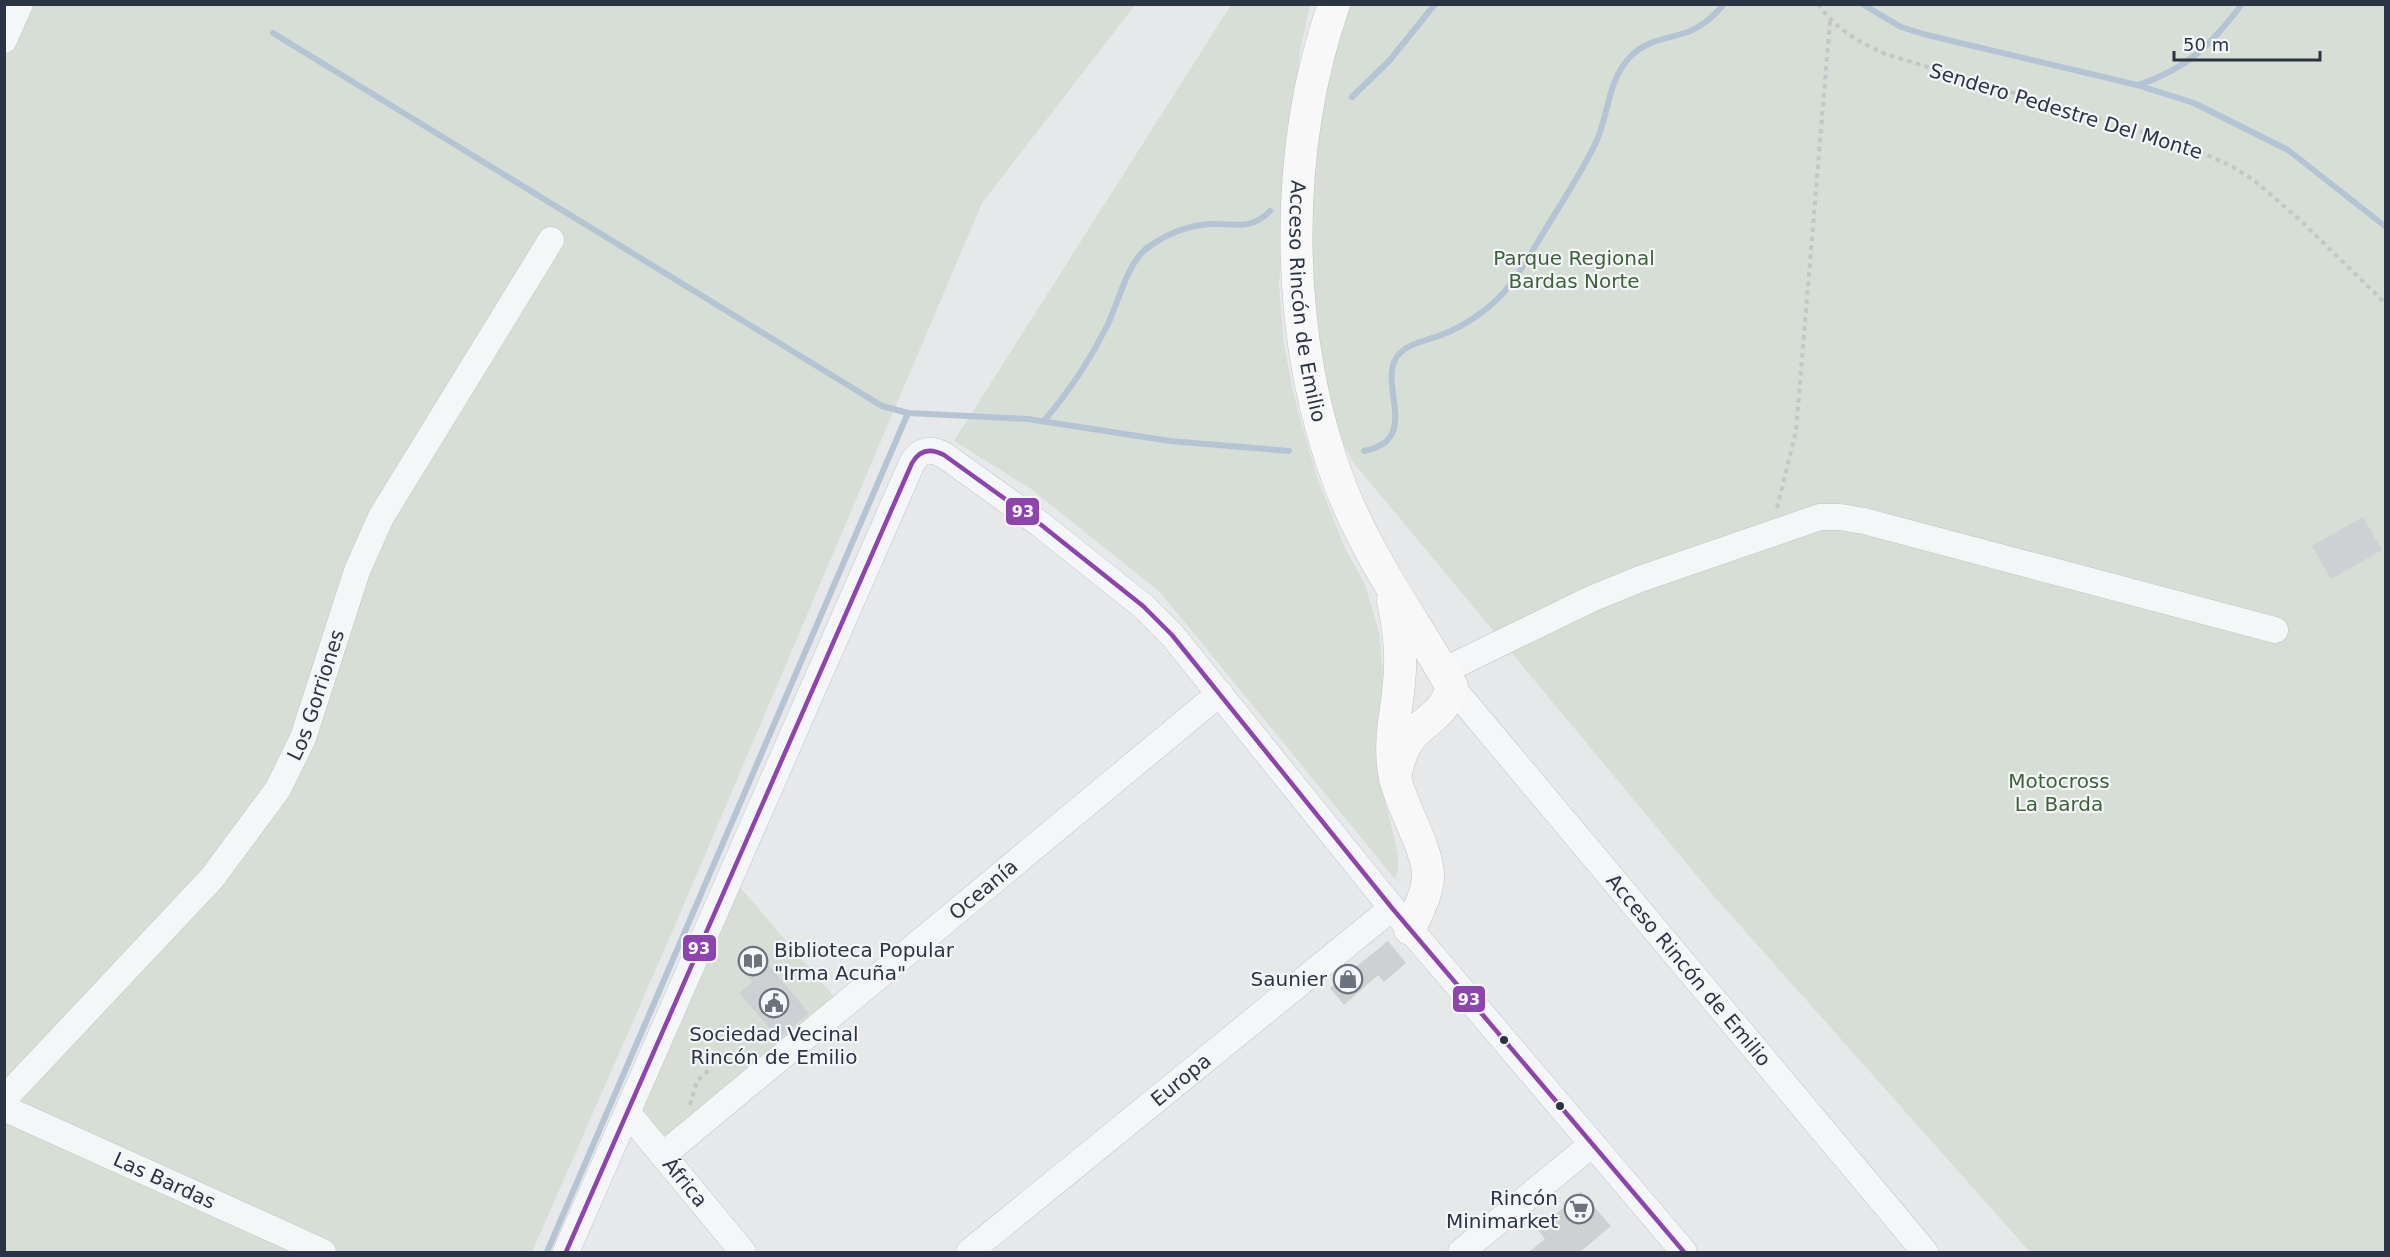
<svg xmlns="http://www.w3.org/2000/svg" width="2390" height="1257" viewBox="0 0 2390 1257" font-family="'DejaVu Sans',sans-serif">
<rect width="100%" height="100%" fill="#e6e8ea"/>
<!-- green -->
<g fill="#d6ded6">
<polygon points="5,5 1135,5 982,203 676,923 532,1252 5,1252"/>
<polygon points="1231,5 1310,5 1300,51 1279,284 1284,346 1296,404 1317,477 1344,546 1365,585 1379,632 1383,673 1379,775 1398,854 1398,870 1395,879 1160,592 1031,489 954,441"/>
<polygon points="1343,5 2385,5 2385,1252 2030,1252 1713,895 1353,462 1335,429 1318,350 1307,237 1325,71"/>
<polygon points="738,885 837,1000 664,1143 639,1109"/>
</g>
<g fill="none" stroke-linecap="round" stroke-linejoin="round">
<!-- stream -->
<g stroke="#b4c4d5" stroke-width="6">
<polyline points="1862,4 1901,27 1927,35 2137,85 2194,103 2288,150 2386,227"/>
<polyline points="273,33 882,406 908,413 1028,419 1170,441 1289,451"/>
<path d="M2138 85C2187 69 2211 45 2242 4"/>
<polyline points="1352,97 1390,60 1435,4"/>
<path d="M1044 421C1069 392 1090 360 1107 326 1118 304 1127 263 1147 248 1165 235 1188 225 1211 224 1236 223 1250 231 1270 211"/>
<path d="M1364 451C1425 439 1373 380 1400 353 1411 342 1427 341 1441 335 1466 326 1494 306 1510 285 1524 266 1535 246 1547 227 1564 198 1583 171 1597 140 1609 112 1608 79 1631 56 1647 40 1667 39 1688 32 1703 26 1714 16 1724 4"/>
<polyline points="547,1252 908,413"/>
</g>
</g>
<!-- building -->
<g fill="#ced0d3">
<polygon points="2363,517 2382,550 2331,579 2312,546"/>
<polygon points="1388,941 1406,963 1384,982 1378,975 1344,1005 1330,988"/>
<polygon points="755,949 809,1013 779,1039 739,993 752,982 737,964"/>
<polygon points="1581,1192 1611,1226 1580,1252 1529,1252 1545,1239 1538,1230"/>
</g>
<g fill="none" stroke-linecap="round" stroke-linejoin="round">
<!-- minor casing -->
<g stroke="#c4c6c8" stroke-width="27">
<g id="minor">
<polyline points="4,40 20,4"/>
<polyline points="1443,671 1591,599 1640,579 1820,517 1840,517 1864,521 2275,630"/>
<path id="s1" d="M1452 687 1925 1252"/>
<path id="s2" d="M4 1099 212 878 278 789 303 738 357 571 381 517 551 240"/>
<path id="s3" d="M4 1108 323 1252"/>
<path id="s4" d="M628 1113 743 1252"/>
<path id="s5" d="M663 1155 1220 693"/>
<path d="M566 1252 912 463C920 449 931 448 944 455L1040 524 1143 606 1172 635 1392 908 1684 1252"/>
<path id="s6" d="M969 1252 1392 908"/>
<polyline points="1461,1252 1591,1145"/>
</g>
</g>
<!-- major casing -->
<g stroke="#c2c5c8" stroke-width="33">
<g id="major">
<path id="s7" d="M1334 4C1282 154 1284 337 1340 485 1368 558 1414 620 1452 687 1442 719 1424 718 1408 741 1400 752 1398 765 1395 777"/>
<path d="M1393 601C1399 628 1402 656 1399 683 1396 719 1388 741 1395 778 1402 808 1429 851 1428 877 1427 896 1417 912 1410 929"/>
</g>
</g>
<!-- path -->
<g stroke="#c5c6ca" stroke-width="4" stroke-dasharray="4.5 4.5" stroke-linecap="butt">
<path d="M1818 4C1836 30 1858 41 1885 54L2188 146 2233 167 2255 181 2301 221 2386 304"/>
<polyline points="1777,508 1796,431 1830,21"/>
<polyline points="690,1105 697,1081 711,1068"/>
</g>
<!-- minor -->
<use href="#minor" stroke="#f5f6f7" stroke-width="26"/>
<!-- major -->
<use href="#major" stroke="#f8f8f8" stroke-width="32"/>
<!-- bus-1 casing -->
<g stroke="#f4f6f9" stroke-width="9">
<path id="bus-1" d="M566 1252 912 463C920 449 931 448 944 455L1040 524 1143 606 1172 635 1392 908 1684 1252"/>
</g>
<!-- bus-1 -->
<use href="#bus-1" stroke="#8e44ad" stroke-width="4.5"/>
</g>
<!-- icons -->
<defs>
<g id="library-ring" transform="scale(1.5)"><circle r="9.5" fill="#f4f6f9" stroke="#6c737f" stroke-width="1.5"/><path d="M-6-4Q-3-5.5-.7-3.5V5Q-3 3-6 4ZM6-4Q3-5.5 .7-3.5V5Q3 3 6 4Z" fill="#6c737f"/></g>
<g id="shop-ring" transform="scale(1.5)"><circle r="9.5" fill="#f4f6f9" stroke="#6c737f" stroke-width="1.5"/><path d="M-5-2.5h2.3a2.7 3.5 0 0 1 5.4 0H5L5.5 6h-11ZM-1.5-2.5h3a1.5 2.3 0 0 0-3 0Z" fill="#6c737f"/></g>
<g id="civic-ring" transform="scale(1.5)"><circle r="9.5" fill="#f4f6f9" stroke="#6c737f" stroke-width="1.5"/><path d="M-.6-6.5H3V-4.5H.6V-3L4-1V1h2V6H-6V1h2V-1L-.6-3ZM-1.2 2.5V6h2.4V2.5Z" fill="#6c737f"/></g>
<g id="supermarket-ring" transform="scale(1.5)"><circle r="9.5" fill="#f4f6f9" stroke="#6c737f" stroke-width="1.5"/><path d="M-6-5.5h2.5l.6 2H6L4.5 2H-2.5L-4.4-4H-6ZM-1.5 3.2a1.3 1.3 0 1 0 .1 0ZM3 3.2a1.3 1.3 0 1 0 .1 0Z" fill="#6c737f"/></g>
</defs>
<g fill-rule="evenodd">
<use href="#library-ring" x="753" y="961"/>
<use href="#shop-ring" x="1348" y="979"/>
<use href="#civic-ring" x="774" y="1003"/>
<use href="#supermarket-ring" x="1579" y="1209"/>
</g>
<!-- markers -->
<g fill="#2b3445" stroke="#f4f6f9" stroke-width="2">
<circle cx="1504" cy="1040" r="5"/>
<circle cx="1560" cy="1106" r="5"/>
</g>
<g text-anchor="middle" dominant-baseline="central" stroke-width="4.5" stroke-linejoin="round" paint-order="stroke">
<!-- street labels -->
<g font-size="20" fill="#2b3445" stroke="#f4f6f9">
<text transform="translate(2066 111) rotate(17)">Sendero Pedestre Del Monte</text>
<text stroke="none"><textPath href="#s7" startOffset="302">Acceso Rincón de Emilio</textPath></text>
<text stroke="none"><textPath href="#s2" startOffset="516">Los Gorriones</textPath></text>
<text stroke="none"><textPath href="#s5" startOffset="416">Oceanía</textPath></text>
<text stroke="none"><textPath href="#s1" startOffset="369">Acceso Rincón de Emilio</textPath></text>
<text stroke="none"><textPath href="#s6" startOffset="273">Europa</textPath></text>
<text stroke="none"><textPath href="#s3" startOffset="176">Las Bardas</textPath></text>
<text stroke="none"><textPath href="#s4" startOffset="90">África</textPath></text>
</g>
<!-- park labels -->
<g font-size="20" fill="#3f6138" stroke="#f4f6f9">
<text x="1574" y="258">Parque Regional<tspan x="1574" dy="23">Bardas Norte</tspan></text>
<text x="2059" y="781">Motocross<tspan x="2059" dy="23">La Barda</tspan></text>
</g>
<!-- poi labels -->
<g font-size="20" fill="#2b3445" stroke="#f4f6f9" text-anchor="end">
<text x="774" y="950" text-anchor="start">Biblioteca Popular<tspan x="774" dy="23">"Irma Acuña"</tspan></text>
<text x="1327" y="979">Saunier</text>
<text x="774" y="1034" text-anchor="middle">Sociedad Vecinal<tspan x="774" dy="23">Rincón de Emilio</tspan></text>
<text x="1558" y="1198">Rincón<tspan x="1558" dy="23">Minimarket</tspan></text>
</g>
</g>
<g stroke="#f4f6f9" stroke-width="2">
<rect x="1005" y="497" width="35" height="29" rx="6" fill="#8e44ad"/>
<rect x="682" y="934" width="35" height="28" rx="6" fill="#8e44ad"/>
<rect x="1452" y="985" width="34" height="28" rx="6" fill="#8e44ad"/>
</g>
<g font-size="16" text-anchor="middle" font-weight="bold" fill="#fff">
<text x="1023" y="517">93</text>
<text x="699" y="954">93</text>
<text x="1469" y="1005">93</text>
</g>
<!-- border -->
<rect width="2390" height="1257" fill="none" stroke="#2b3445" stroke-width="12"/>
<!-- scale -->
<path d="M2174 51v9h146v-9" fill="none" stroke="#2b3445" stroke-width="3"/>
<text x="2183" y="51" font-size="18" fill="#2b3445" stroke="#f4f6f9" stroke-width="4.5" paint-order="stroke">50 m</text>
</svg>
